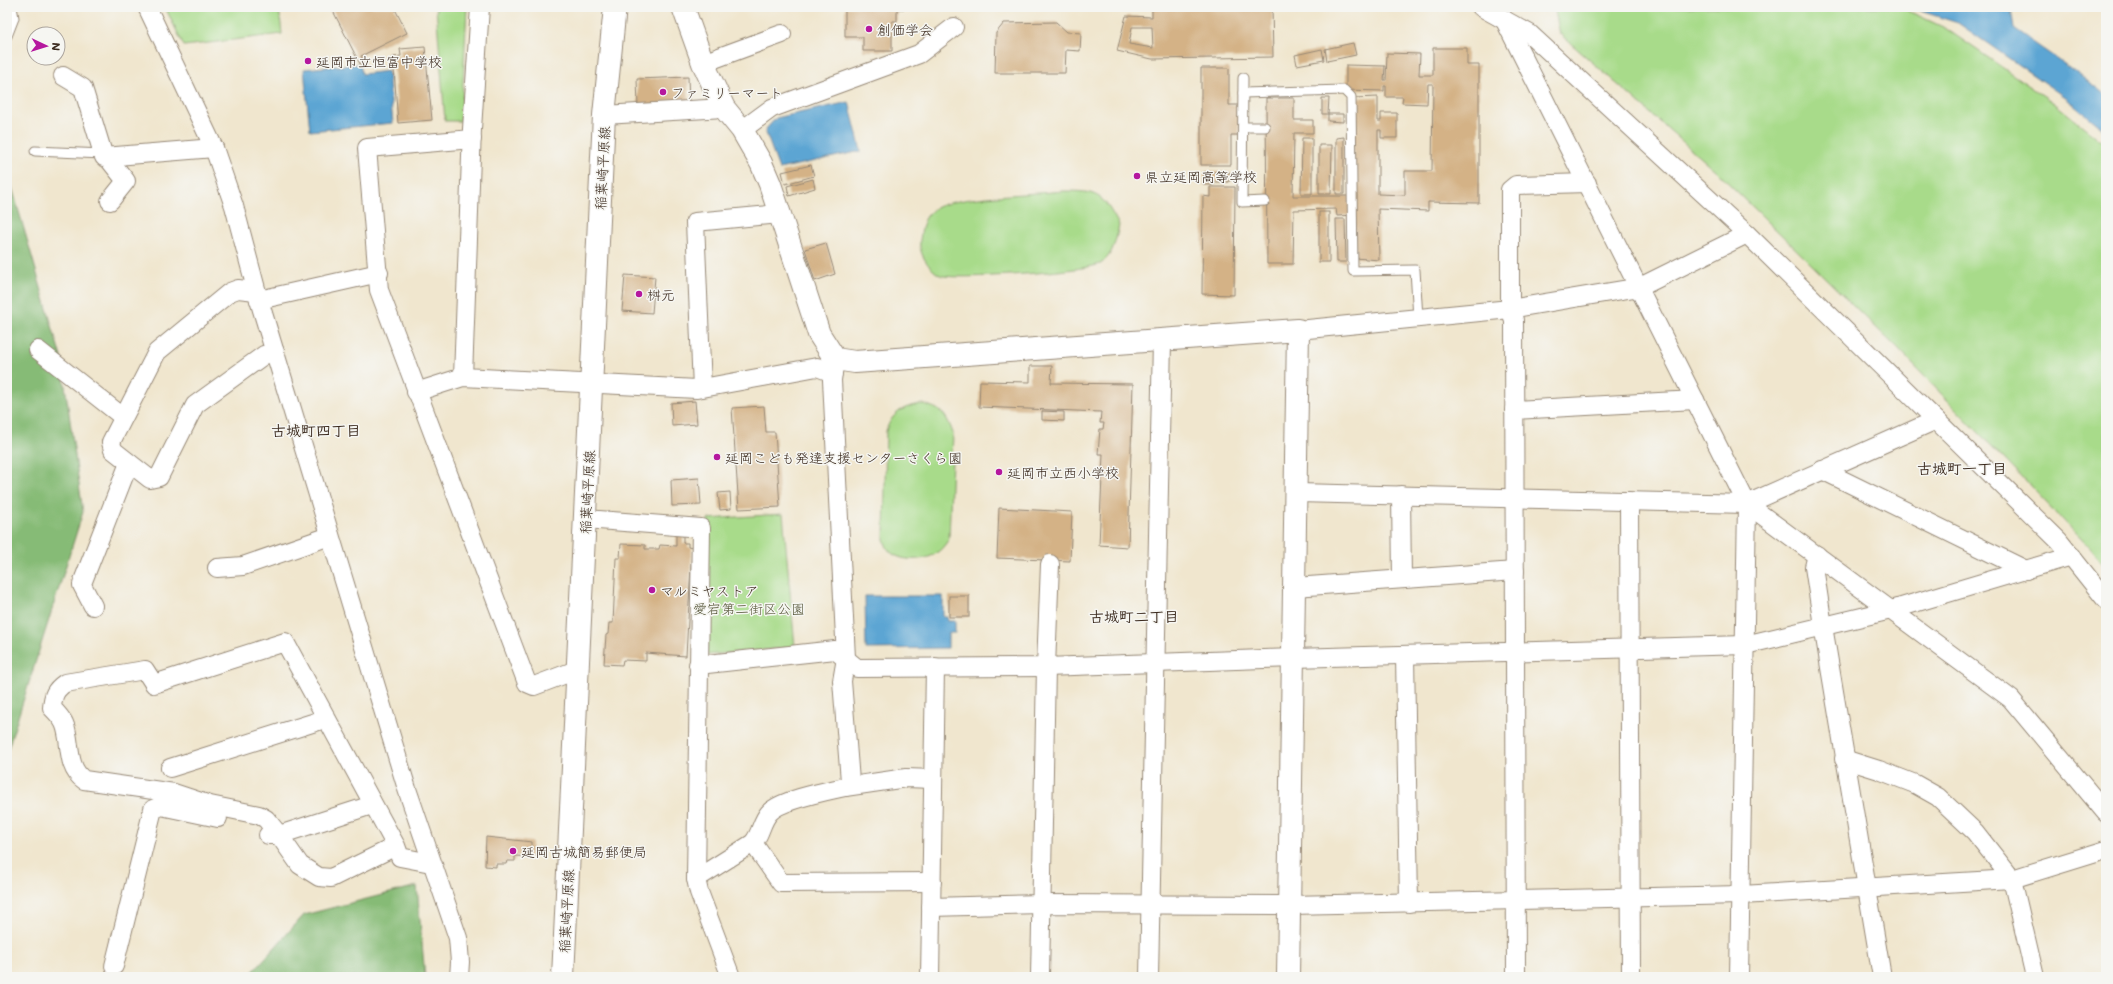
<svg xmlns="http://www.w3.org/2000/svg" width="2113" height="984" viewBox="0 0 2113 984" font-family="Mali,'Klee One',sans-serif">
<rect width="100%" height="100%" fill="#f6f6f2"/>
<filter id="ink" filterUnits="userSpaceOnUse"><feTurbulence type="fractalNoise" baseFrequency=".025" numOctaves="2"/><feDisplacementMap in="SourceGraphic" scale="8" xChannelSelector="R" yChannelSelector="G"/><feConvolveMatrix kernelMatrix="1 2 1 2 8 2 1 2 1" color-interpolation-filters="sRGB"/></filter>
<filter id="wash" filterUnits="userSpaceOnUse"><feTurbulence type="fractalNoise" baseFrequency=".012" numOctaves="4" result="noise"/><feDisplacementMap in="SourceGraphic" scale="16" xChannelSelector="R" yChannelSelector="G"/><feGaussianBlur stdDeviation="0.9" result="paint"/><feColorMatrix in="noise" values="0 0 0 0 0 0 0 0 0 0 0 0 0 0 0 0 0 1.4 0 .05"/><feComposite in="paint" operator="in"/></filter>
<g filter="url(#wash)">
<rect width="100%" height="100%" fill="#f0e6ce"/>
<!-- green -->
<g fill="#a8db8a" stroke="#728254">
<polygon points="165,7 279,7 282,34 184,46"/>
<polygon points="436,7 467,7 461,121 445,121"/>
<polygon points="1554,7 1900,7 1945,28 2054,103 2104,143 2106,146 2106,568 2090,548 1897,348 1715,170 1560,34"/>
<path d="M1063 191C1099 191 1102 194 1119 225 1116 239 1114 253 1102 263 1092 271 951 281 940 275 929 269 918 253 920 240 922 228 923 217 934 209 952 196 1036 194 1063 191Z"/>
<path d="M923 404C942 409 946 414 953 433L949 539C946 543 943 548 939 551 928 562 897 563 888 549 886 546 885 542 884 540L886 431C892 412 904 406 923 404Z"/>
<polygon points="783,514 795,647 706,655 708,519"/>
</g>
<!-- forest -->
<g fill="#86bb76" stroke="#60724a">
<polygon points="7,170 61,357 83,512 7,752"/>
<polygon points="417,886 425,977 248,977 304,915"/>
</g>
<!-- water -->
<g fill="#5ca5d3" stroke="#4c6878">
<polygon points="1908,7 2011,8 2014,29 2070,68 2106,95 2106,131 2066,98 1958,23"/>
<polygon points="360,64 362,74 388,71 393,123 310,131 304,69"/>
<polygon points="849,102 861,151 779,169 765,130 776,118"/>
<polygon points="865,596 943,596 943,617 947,617 948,621 955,621 955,633 948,633 948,648 866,649"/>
</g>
<g id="blocks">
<!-- building -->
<g fill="#d4b286" fill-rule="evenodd">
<polygon points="331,7 394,7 407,33 361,56 364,62 360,64"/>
<polygon points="845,7 905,7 905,9 897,9 897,21 892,21 892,51 863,51 863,37 845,37"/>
<path d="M1152 7H1272L1273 57 1152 59 1117 51 1126 16 1152 17ZM1132 27H1152L1153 48 1129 44Z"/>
<polygon points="1056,22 1067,32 1081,33 1080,51 1066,50 1065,73 995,73 996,33 1004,23"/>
<polygon points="1353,43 1356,55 1327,61 1325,49"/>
<polygon points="425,47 432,120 398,123 393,57 401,56 400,49"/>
<polygon points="1433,48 1467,48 1467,65 1479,65 1479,203 1428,202 1428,211 1378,209 1379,260 1355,258 1355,215 1337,216 1336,209 1294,210 1293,264 1267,264 1266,98 1294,98 1294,120 1313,120 1313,133 1294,133 1293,196 1354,196 1353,98 1378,97 1378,121 1381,121 1381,113 1397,113 1397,138 1381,138 1381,130 1378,130 1378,194 1405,195 1405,171 1432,171 1433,84 1428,84 1427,104 1402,103 1403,97 1386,97 1386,86 1384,86 1384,91 1346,90 1346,65 1385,66 1384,80 1386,80 1387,53 1420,54 1419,75 1433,75"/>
<polygon points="1322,49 1324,60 1297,65 1295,55"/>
<polygon points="1201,68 1229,68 1229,105 1239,105 1239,135 1231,135 1231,165 1201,165"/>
<polygon points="688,77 689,105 638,107 637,79"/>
<polygon points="1322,98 1329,98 1328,114 1322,114"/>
<polygon points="1328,114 1343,114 1343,122 1328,121"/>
<polygon points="1344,137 1344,194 1336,194 1336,138"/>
<polygon points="1302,138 1312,138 1312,194 1301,194"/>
<polygon points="1319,145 1332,145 1331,194 1319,194"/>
<polygon points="811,165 814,176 785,184 782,172"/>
<polygon points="1204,172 1229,172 1229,174 1233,174 1233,180 1229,180 1229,182 1214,182 1214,185 1204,185"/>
<polygon points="813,179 815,188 789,196 787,186"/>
<polygon points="1210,187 1235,187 1234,295 1202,294 1203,196 1210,197"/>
<rect x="1319" y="212" width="10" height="50"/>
<polygon points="1336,219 1345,219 1346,262 1337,262"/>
<polygon points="826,243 835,274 815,281 805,249"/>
<polygon points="625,275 655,277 652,313 622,311"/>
<polygon points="1030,366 1052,366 1051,383 1133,384 1128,547 1099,545 1103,454 1098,454 1100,429 1103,429 1104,423 1100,423 1101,412 979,407 980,381 1030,382"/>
<polygon points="695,401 697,424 672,426 671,403"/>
<polygon points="764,406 766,432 775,432 780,507 739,509 732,408"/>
<polygon points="1042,411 1064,412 1064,421 1042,420"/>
<polygon points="699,478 701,505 672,506 671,480"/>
<polygon points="730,492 731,509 720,510 718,493"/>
<polygon points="999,508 1072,512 1070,561 997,558"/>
<polygon points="676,533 683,534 683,543 688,543 688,547 692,548 686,656 646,653 646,661 623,660 622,665 604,664 606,635 608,634 609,623 613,623 616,558 620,558 621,544 645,545 645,549 659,549 660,545 676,546"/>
<rect x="949" y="596" width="20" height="21"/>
<polygon points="486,837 532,842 532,857 515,856 515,861 507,861 506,864 496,864 496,867 485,866"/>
</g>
</g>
</g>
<g filter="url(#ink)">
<use href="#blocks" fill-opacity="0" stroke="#968876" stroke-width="1"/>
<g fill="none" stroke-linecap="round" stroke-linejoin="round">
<!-- lane casing -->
<g stroke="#968876" stroke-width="11">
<g id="lane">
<polyline points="7,36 14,18 12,7"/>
<polyline points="1243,78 1242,202 1265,201"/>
<polyline points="1243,93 1344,90 1351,97 1353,271 1415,270 1418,318"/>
<polyline points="1243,127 1265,127"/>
<polyline points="35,151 103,154"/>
</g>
</g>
<!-- street casing -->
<g stroke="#968876" stroke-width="20">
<g id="street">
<polyline points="147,7 214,148 234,206 259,300 407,789 458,938 460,962 459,977"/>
<polyline points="1481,7 1530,34 1747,234 2059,541 2106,600"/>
<polyline points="1504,19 1747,504 2011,699 2106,813"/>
<polyline points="703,63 782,34"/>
<polyline points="63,76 83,88 104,157 214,148"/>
<polyline points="604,115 724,108"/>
<polyline points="742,130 772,108 919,54 954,27"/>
<polyline points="472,139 367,148 379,290 527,683 534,686 579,669"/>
<polyline points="107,157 126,181 110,201"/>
<polyline points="256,291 238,289 230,292 157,352 111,442 113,450 150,479 159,477 195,405 264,355 275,352"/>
<polyline points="259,300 379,273"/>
<polyline points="1298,330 1510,309 1640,287 1747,234"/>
<polyline points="38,350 123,417"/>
<polyline points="463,377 472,129 480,7"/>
<polyline points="702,388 695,222 780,214"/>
<polyline points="416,392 463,377 697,389 817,367 833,373"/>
<polyline points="1514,410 1695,400"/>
<polyline points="1822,470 2026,570"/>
<polyline points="1297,493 1747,504 1936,420"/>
<polyline points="1401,495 1402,579"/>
<polyline points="1629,501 1631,977"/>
<polyline points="586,519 701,528 696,879 699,892 731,977"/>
<polyline points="1817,555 1814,567 1823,626 1882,977"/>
<polyline points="217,568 243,566 330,536"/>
<polyline points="1295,587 1515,571"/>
<polyline points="93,606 82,585 83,581 129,463"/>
<polyline points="1405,655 1409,903"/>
<polyline points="698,665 835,650 857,668 1046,667 1294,658 1745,645 1891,610 2072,556"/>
<polyline points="1844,759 1879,770 1915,784 1938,797 1975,832 2012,879 2035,977"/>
<polyline points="170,768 325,719"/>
<polyline points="845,787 906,778 933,779"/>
<polyline points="268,835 279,835 372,805"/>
<polyline points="753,843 781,883 932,882"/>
<path d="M396 846 285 642 154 684 145 670 65 683C55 690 53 695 52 708 56 712 61 717 64 723 72 740 65 767 84 780L174 793 210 805 259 815 266 819 279 835 300 865 319 877 331 878 396 846 400 857 431 863"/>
<path d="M696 879 753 843C761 834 761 822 769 813 780 800 827 791 845 787L850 781 842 681 846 658 832 380 835 359"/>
<polyline points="931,907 1042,904 1290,905 1741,895 2012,879 2106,850"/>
<polyline points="114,966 153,809 161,806 218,818"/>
<polyline points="930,977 935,667"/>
<polyline points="1040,977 1046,667 1050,564"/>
<polyline points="1149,977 1162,340"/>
<polyline points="1516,977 1514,320 1510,309 1510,190 1516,185 1587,183"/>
<polyline points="1739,977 1747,504"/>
</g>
</g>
<!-- secondary casing -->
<g stroke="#968876" stroke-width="24">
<polyline id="secondary" points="683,7 703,63 724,108 742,130 761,163 770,184 819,334 835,359 855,362 1298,330 1288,977"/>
</g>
<!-- primary casing -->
<g stroke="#968876" stroke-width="24">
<polyline id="primary" points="563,977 604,115 615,7"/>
</g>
<!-- lane -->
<use href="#lane" stroke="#fff" stroke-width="9"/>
<!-- street -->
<use href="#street" stroke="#fff" stroke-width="18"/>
<!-- secondary -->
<use href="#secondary" stroke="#fff" stroke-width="22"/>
<!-- primary -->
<use href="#primary" stroke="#fff" stroke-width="22"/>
</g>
</g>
<!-- markers -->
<g fill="#b5179e" stroke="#f6f6f2" stroke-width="1.5">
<circle cx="869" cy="29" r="4"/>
<circle cx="308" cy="61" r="4"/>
<circle cx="663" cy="92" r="4"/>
<circle cx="1137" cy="176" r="4"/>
<circle cx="639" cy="294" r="4"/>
<circle cx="717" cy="457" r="4"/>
<circle cx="999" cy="472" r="4"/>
<circle cx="652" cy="590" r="4"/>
<circle cx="513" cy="851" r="4"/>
</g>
<g text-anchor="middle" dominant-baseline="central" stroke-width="3" stroke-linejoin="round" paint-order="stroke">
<!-- poi labels -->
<g font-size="14" fill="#3b2a1e" stroke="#f6f6f2" text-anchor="start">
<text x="877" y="29">創価学会</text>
<text x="316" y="61">延岡市立恒富中学校</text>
<text x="671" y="92">ファミリーマート</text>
<text x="1145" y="176">県立延岡高等学校</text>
<text x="647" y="294">桝元</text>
<text x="725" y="457">延岡こども発達支援センターさくら園</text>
<text x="1007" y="472">延岡市立西小学校</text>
<text x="660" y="590">マルミヤストア</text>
<text x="521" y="851">延岡古城簡易郵便局</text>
</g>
<!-- street labels -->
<g font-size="14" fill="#3b2a1e" stroke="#f6f6f2">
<text transform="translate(602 168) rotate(-87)">稲葉崎平原線</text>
<text transform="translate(587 492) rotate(-87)">稲葉崎平原線</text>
<text transform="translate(566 911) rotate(-87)">稲葉崎平原線</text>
</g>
<!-- park labels -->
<g font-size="14" fill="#565639" stroke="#f6f6f2">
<text x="749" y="608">愛宕第二街区公園</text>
</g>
<!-- neighbourhood labels -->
<g font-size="15" font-weight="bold" fill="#3b2a1e" stroke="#f6f6f2">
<text x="316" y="430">古城町四丁目</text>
<text x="1962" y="468">古城町一丁目</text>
<text x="1134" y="616">古城町二丁目</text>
</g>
</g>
<!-- margin -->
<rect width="2113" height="984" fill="none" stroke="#f6f6f2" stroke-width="24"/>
<!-- north arrow -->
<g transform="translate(46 46) rotate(94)"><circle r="19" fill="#f6f6f2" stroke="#aba49d"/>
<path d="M0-3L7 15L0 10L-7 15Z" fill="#b5179e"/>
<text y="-6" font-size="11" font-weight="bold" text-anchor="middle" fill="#3b2a1e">N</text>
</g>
</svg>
